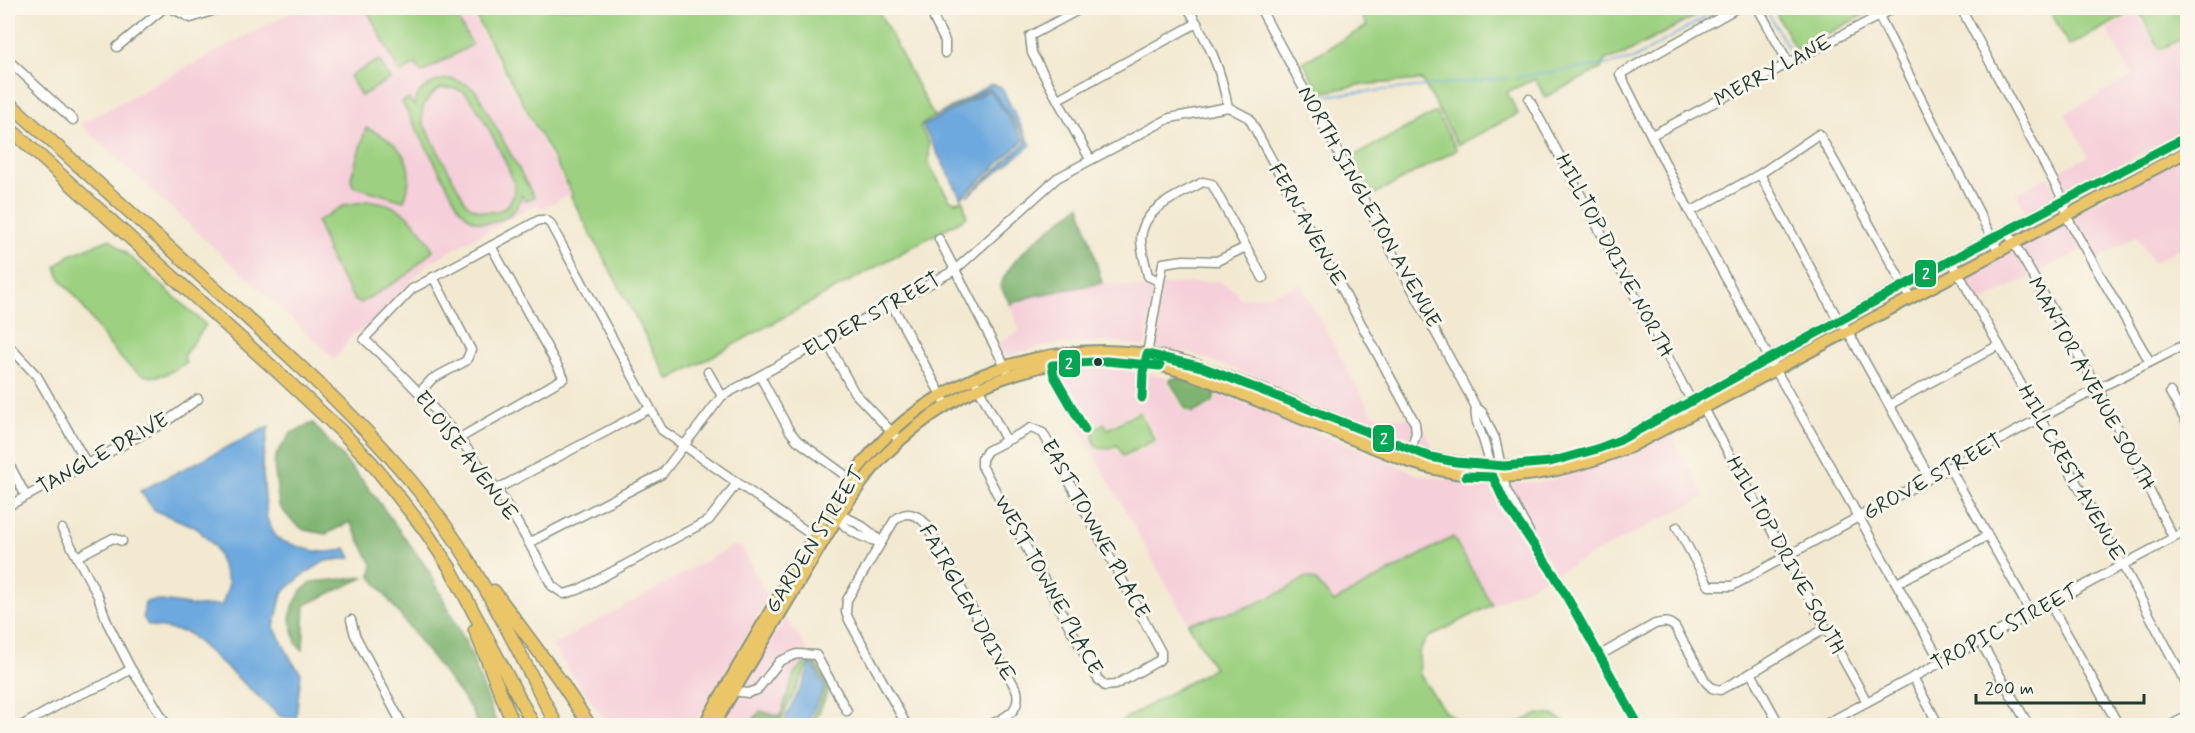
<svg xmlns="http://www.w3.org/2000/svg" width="2195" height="733" viewBox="0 0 2195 733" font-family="Mynerve,sans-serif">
<rect width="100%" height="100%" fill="#fbf7ec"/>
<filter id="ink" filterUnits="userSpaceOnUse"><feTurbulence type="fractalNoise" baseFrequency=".0167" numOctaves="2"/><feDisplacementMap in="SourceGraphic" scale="12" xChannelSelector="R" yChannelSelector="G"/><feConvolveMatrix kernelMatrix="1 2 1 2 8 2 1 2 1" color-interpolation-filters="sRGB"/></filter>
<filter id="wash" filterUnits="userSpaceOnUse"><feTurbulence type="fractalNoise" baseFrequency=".008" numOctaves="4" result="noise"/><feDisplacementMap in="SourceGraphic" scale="24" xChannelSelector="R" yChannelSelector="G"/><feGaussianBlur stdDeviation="1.35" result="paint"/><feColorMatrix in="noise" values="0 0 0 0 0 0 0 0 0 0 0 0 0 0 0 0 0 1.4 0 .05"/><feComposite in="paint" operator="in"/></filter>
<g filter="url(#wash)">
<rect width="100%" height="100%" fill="#f3e9d1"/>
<!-- built -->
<g fill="#f5cfd9" fill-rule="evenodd">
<polygon points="299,8 468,8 570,194 548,206 541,209 537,204 427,264 369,327 354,333 335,359 80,124"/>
<polygon points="2137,13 2159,53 2187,39 2187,129 2063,194 2053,175 2088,156 2065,114 2132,76 2107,29"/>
<polygon points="2187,154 2187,244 2153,263 2137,236 2095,260 2070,216"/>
<polygon points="2048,177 2058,196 2027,213 2016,193"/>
<polygon points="2065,218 2083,250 2035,274 2017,244"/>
<polygon points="2012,246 2030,277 1979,303 1961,273"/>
<polygon points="1216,281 1235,290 1240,299 1270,295 1300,284 1372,414 1420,420 1435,452 1416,448 1312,405 1243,372 1189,353 1151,347 1161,285"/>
<polygon points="1102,283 1145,288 1155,286 1145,347 1117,342 1053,344 1008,356 999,349 998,346 1003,340 1020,331 1010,304 1033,296"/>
<path d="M1111 367 1167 378 1166 381 1184 412 1192 415 1215 404 1218 393 1370 453 1416 474 1457 481 1495 484 1503 505 1523 535 1529 540 1551 576 1492 605 1453 537 1334 603 1316 581 1306 577 1294 586 1228 615 1188 623 1048 372 1060 369ZM1140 409 1157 439 1156 443 1123 459 1116 449 1101 452 1094 446 1090 439 1091 427 1103 421 1108 426Z"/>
<polygon points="1670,433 1705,497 1556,573 1534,536 1507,484 1550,481 1649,445"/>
<polygon points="733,546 741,546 768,598 694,725 608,725 552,646"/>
<polygon points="786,618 808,651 795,651 755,688 748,690 741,689"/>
<polygon points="797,657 811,658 795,672 781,715 750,723 751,725 720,726 737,695 748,697 782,664"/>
</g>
<!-- green -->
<g fill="#9dd181" stroke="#5e875a" stroke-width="1.5" fill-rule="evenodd">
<polygon points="366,8 452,8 472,45 421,73 416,64 400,73"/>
<polygon points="471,8 877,8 934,117 920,126 929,144 929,164 949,199 955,202 963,200 967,217 669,380 571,197 572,193"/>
<polygon points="1357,8 1711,8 1624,54 1605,60 1601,69 1545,97 1535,79 1507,92 1518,114 1458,145 1422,80 1359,85 1320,93 1303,62 1367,26"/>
<polygon points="1773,8 1877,8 1796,50"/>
<polygon points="2049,8 2187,8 2187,36 2160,50 2138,9 2069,46"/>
<polygon points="379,60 390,79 361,96 350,76"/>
<path d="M452 79 466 84 476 91 534 197 526 201 522 195C517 216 491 230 471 219 467 217 464 212 460 209L402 102 409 99 414 106C416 88 435 79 452 79ZM441 88C449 88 457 88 464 92 476 101 513 172 514 187 515 214 483 219 466 203L423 123C420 106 426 97 441 88Z"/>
<polygon points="1436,112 1457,150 1373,195 1352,157"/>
<path d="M366 128C401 142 418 163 404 201L353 186 351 178Z"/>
<path d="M368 201C398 201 421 224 433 250L407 275 361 303 355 301 331 261 317 221 345 205Z"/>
<path d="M110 239 206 325 184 355 186 363C174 370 162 379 147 376 122 371 93 321 79 301 70 288 59 283 56 266L70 255Z"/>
<path d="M1139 412 1155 440 1123 456 1117 445C1100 453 1092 449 1093 430L1104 423 1108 429Z"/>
<path d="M1453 537 1492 605 1427 638 1419 652 1420 675 1444 711 1465 725H1114L1214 668 1188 623C1230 614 1271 602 1306 577L1316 581 1334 602Z"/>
<polygon points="811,658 812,658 830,687 818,715 810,724 827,687 813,661 811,659 783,715 784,725 777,726 795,672"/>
<polygon points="1538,714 1553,715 1570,725 1514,725"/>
</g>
<!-- forest -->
<g fill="#7eb36f" stroke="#4e7852" stroke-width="1.5">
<path d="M1080 205 1102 283 1033 296 1010 304 1000 285C1016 250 1052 228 1080 205Z"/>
<polygon points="1177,377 1215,393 1213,402 1193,413 1186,410 1169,380"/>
<polygon points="313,423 367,486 429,571 469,649 497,725 478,725 471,709 370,575 373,566 350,522 326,534 304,530 292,521 279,506 274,463 277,453 291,433"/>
<polygon points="365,577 305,605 303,650 296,643 290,618 293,606 301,591 312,582"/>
<polygon points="760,711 778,716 781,715 777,725 751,725 750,724"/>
</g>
<!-- water -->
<g fill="#6da9de" stroke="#467389" stroke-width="1.5">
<polygon points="991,84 1001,87 1031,145 967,196 1026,142 1026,138 990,88 933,118"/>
<polygon points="990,90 1024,140 961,198 923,126"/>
<path d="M269 426 262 463 267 519 277 539C300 547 324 558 346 548L351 558 325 561 303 575 282 593 274 627 293 663 301 673 296 718 281 717 188 633 148 625 143 617 145 602 155 600 195 606 222 605 229 584 215 547 196 527 155 511 140 491Z"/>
<polygon points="811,662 825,687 806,725 787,725 786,716 804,682"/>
</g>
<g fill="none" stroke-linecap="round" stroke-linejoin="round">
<!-- stream -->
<g stroke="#6da9de" stroke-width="1.5">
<polyline points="1765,8 1793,56"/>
<polyline points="1516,77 1604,65 1633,59 1721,8"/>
<polyline points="1323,96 1508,78"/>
</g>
</g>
</g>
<g filter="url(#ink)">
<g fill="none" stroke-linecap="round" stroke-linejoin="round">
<!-- minor casing -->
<g stroke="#899382" stroke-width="11">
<g id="minor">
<polyline points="171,8 191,18 221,8"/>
<polyline points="937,8 934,19 945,41 945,53"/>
<polyline points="1082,8 1030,36 1032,53 1090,159"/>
<path d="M1188 8C1209 44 1220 65 1228 107L1249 118 1415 423 1416 433 1411 450"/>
<polyline points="1260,8 1476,407 1482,412 1495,439 1506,490 1529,532 1529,536"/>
<polyline points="1737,8 1620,74 1690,212 1775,369 1941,662"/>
<polyline points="1758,8 1788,62"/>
<polyline points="1961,8 2064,201 2068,219 2150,362"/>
<polyline points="1879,16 1998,250"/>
<polyline points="117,47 164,8"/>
<polyline points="8,60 73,120"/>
<polyline points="1058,99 1197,23"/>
<polyline points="1529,99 1692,402 1703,407 1867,702"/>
<polyline points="1652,135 1894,8"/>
<polyline points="1760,174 1835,314 1847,330 1930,478"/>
<polyline points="1690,212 1760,174 1819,134 1910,297"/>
<polyline points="2007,231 2098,389 2173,537"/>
<polyline points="939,239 1007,370"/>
<polyline points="1951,260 2122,564 2188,687"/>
<path d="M1159 281 1148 276C1146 265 1141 251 1141 239 1142 207 1180 195 1203 182L1212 184 1263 278"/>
<polyline points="891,303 947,406"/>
<polyline points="826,340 854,392 900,441"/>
<polyline points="8,345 37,376 87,464"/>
<polyline points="1146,360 1163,263 1184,260 1217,261 1246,247"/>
<polyline points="708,372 722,396"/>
<polyline points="760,376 789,430 797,440 853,481"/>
<polyline points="977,385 1006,440"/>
<polyline points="420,392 432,379 466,361 471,350 433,277"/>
<polyline points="2170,392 2188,425"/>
<polyline points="1889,405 1999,345"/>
<path d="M1476 407C1474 419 1479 427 1483 439 1493 471 1495 488 1515 518"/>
<polygon points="1031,428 1043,433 1161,652 1161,658 1158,661 1115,685 1105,686 1098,679 982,466 982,459 987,451"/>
<polyline points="458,439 564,378 491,246"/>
<polyline points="8,462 26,496"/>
<polyline points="1949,467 2031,613"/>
<path d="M737 483 709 520 578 590 564 594 552 586C535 554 518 521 497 490 460 435 413 383 364 339L412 289 539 220H545L550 223 662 430 823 543"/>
<polyline points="497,489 649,409"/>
<polyline points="8,506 164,423 198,399"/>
<path d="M829 511C839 518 839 515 847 518 860 523 872 533 881 542"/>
<path d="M838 517C845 531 866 540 881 542"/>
<polyline points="1677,527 1709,586 1732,586 2040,418 2188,343"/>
<polyline points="62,529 98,596 107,622 131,669 149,695 167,726"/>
<polyline points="1525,533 1529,536 1555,576 1639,726"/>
<polyline points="529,543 662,474 722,396 955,270 1057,178 1170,118 1228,107"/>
<polyline points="77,557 113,538 122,541"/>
<polyline points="1897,583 1987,536"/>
<polyline points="2050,604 2119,726"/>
<polyline points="351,620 355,635 403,726"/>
<polyline points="1980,641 2029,726"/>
<path d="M1600 655 1655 624C1664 622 1668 621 1675 627L1706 682 1712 688 1720 690 1751 673 1780 726"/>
<polyline points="1751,673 1826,628"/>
<polyline points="1913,677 1939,726"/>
<polyline points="733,691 748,693 757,690 780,661 797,654 816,655 847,711"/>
<polyline points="21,726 71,698 103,685 131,669"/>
<path d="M907 726 848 618 846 612 847 600 894 521C905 510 916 513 926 524L1017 691C1021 713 1004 717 988 726"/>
<polyline points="1822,726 2188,530"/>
<polyline points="2169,726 2188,716"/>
</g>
</g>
<!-- major casing -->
<g stroke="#899382" stroke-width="14">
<g id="major">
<path d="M703 726C733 674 763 623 793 572 814 537 833 498 860 466 933 375 1051 335 1165 357 1194 362 1222 375 1249 385 1310 408 1370 435 1431 457 1498 472 1557 468 1620 440L1951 260 2188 136"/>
<path d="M713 726 838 517C853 495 868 472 887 453 959 380 1070 341 1170 368 1204 377 1236 392 1268 405 1314 424 1361 442 1407 461 1489 488 1551 478 1630 447L2188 151"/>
</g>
</g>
<!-- highway casing -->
<g stroke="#899382" stroke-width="15">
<g id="highway">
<path d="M8 102C79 166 151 231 223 296 296 362 370 427 430 505 482 572 518 651 557 726"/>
<polyline points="8,127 280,374 340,430 371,462 424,529 450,568 534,726"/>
<polyline points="494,591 559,679 590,726"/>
<polyline points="475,630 514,726"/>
</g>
</g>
<!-- minor -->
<use href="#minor" stroke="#fff" stroke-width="8"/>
<!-- major -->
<use href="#major" stroke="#ebc669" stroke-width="10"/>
<!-- highway -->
<use href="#highway" stroke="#ebc669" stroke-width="12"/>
<!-- bus-1 casing -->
<g stroke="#fbf7ec" stroke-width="14">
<g id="bus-1">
<polyline points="1142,398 1143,373 1147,354 1202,367 1431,457 1456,462 1504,466 1550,462 1597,449 1620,440 1951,260 2188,136"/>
<polyline points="1085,430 1054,376 1052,365 1106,361 1160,366"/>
<polyline points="1466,476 1493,477 1505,503 1555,576 1639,726"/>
</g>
</g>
<!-- bus-1 -->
<use href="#bus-1" stroke="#00a651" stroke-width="9"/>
</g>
</g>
<!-- markers -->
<circle fill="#1f3d34" stroke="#fbf7ec" stroke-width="2" cx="1098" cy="362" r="5"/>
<g text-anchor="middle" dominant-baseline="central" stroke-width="6" stroke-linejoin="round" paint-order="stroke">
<!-- street labels -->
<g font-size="21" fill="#1f3d34" stroke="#fbf7ec">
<text transform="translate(1773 71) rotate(-28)">MERRY LANE</text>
<text transform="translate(1369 207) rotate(61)">NORTH SINGLETON AVENUE</text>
<text transform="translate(1307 225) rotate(61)">FERN AVENUE</text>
<text transform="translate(1614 256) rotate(62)">HILLTOP DRIVE NORTH</text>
<text transform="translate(872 315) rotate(-29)">ELDER STREET</text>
<text transform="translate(2091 384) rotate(61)">MANTOR AVENUE SOUTH</text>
<text transform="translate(103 454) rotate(-29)">TANGLE DRIVE</text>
<text transform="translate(466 456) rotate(53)">ELOISE AVENUE</text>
<text transform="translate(2071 473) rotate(61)">HILLCREST AVENUE</text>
<text transform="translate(1933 477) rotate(-29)">GROVE STREET</text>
<text transform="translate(1095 529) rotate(61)">EAST TOWNE PLACE</text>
<text transform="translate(815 540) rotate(-58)">GARDEN STREET</text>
<text transform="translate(1785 555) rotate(61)">HILLTOP DRIVE SOUTH</text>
<text transform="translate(1048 585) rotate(61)">WEST TOWNE PLACE</text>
<text transform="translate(967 603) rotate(61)">FAIRGLEN DRIVE</text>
<text transform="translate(2005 628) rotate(-28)">TROPIC STREET</text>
</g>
</g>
<g stroke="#fbf7ec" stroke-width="2">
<rect x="1914" y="259" width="23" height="29" rx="6" fill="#00a651"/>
<rect x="1058" y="349" width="23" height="29" rx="6" fill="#00a651"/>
<rect x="1372" y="424" width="23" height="29" rx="6" fill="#00a651"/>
</g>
<g font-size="16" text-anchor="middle" font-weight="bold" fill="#fff">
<text x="1926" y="279">2</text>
<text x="1069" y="369">2</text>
<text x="1384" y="444">2</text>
</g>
<!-- margin -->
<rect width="2195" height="733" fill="none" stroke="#fbf7ec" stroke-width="30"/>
<!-- scale -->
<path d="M1976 694v9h168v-9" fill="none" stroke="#1f3d34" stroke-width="3"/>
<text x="1985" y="694" font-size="18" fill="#1f3d34" stroke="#fbf7ec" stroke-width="4.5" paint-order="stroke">200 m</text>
</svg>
